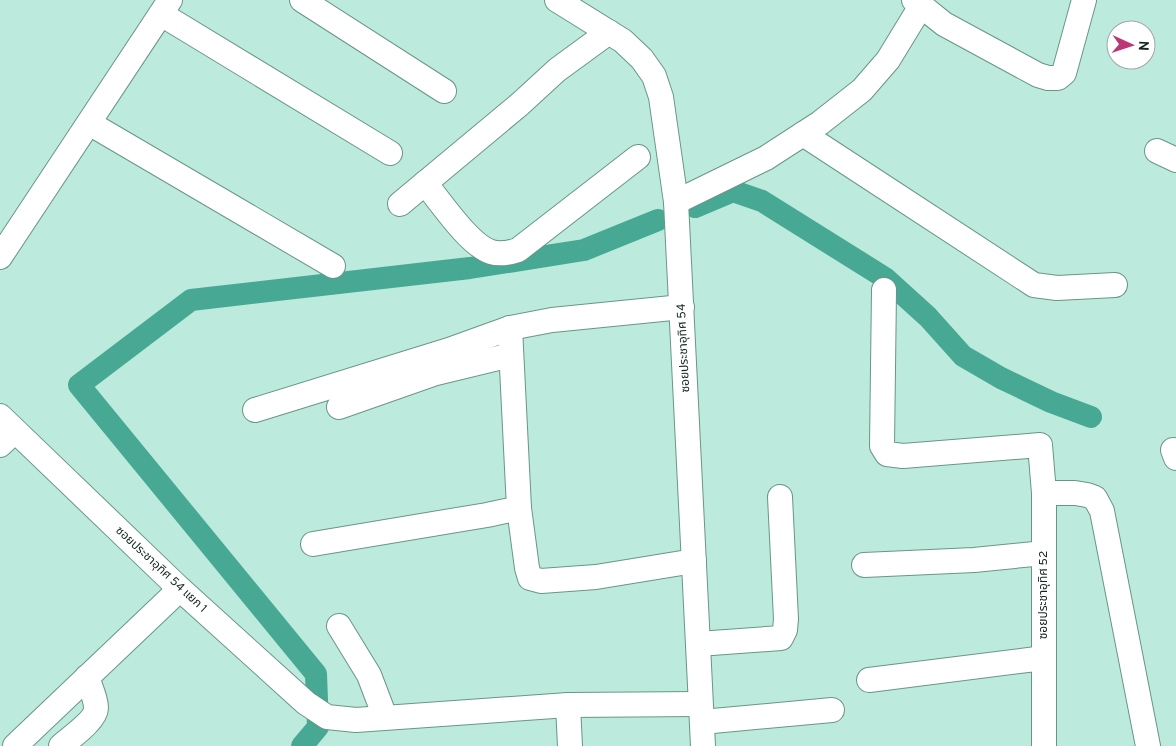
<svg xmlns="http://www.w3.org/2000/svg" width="1176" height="746" viewBox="0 0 1176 746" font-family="Overpass,'Noto Sans Thai',sans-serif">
<rect width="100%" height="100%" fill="#bcebde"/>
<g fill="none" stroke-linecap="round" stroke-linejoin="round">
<!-- canal -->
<g stroke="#47a993" stroke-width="22">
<polyline points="695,207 733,191 762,201 885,278 928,317 963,356 1001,378 1051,402 1091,417"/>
<polyline points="302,746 318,727 316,674 79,385 191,300 470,268 584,250 658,220"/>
</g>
<!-- minor casing -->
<g stroke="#699589" stroke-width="26">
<g id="minor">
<polyline points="302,0 444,91"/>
<polyline points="557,0 623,41 642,59 654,76 661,97 676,202 703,746"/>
<polyline points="914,0 944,24 1038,75 1048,78 1058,78 1064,73 1084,0"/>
<polyline points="161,14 390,153"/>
<polyline points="89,123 333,266"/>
<polyline points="803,134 1034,285 1057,288 1115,285"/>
<polyline points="1157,151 1176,160"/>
<path d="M425 183C440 201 469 245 491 252 500 255 509 253 518 250L638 157"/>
<polyline points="676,202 766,158 820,123 862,90 888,60 921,6"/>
<polyline points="400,204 520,104 557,70 609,32"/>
<polyline points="0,257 170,0"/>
<polyline points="884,290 882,446 887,454 903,456 1040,445 1044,493 1044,746"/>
<polyline points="339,407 436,373 511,355"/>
<polyline points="255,410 449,350 510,328 552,320 682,307"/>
<polyline points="0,416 180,589 306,703 327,717 356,720 568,705 700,704"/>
<polyline points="0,445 15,431"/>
<polyline points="1173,450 1176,458"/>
<polyline points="1044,493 1075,493 1087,495 1095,498 1102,511 1148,746"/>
<polyline points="519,508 527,568 530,578 541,581 596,577 694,561"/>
<polyline points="313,544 487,515 519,508 510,328"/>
<polyline points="864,565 974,560 1044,553"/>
<polyline points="339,626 369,675 385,717"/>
<polyline points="698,644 781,638 785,630 786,619 780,497"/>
<polyline points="869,680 1044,658"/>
<polyline points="568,705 570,746"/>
<polyline points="702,722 832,710"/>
<polyline points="15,746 180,589"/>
<path d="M61 746C70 738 96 720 96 708 96 698 90 687 87 677"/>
</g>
</g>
<!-- minor -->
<use href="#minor" stroke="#fff" stroke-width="24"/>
</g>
<g text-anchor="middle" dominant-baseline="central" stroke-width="5" stroke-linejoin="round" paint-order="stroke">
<!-- street labels -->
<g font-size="12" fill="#142621" stroke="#fff">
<text transform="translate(684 348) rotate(-93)">ซอยประชาอุทิศ 54</text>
<text transform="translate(161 570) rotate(43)">ซอยประชาอุทิศ 54 แยก 1</text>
<text transform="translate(1044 595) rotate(-90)">ซอยประชาอุทิศ 52</text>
</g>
</g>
<!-- north arrow -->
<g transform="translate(1131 45) rotate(93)"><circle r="24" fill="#ffffff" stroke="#a1a8a6"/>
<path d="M0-4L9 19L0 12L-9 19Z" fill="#bd3675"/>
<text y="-8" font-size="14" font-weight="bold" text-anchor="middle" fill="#142621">N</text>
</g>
</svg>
